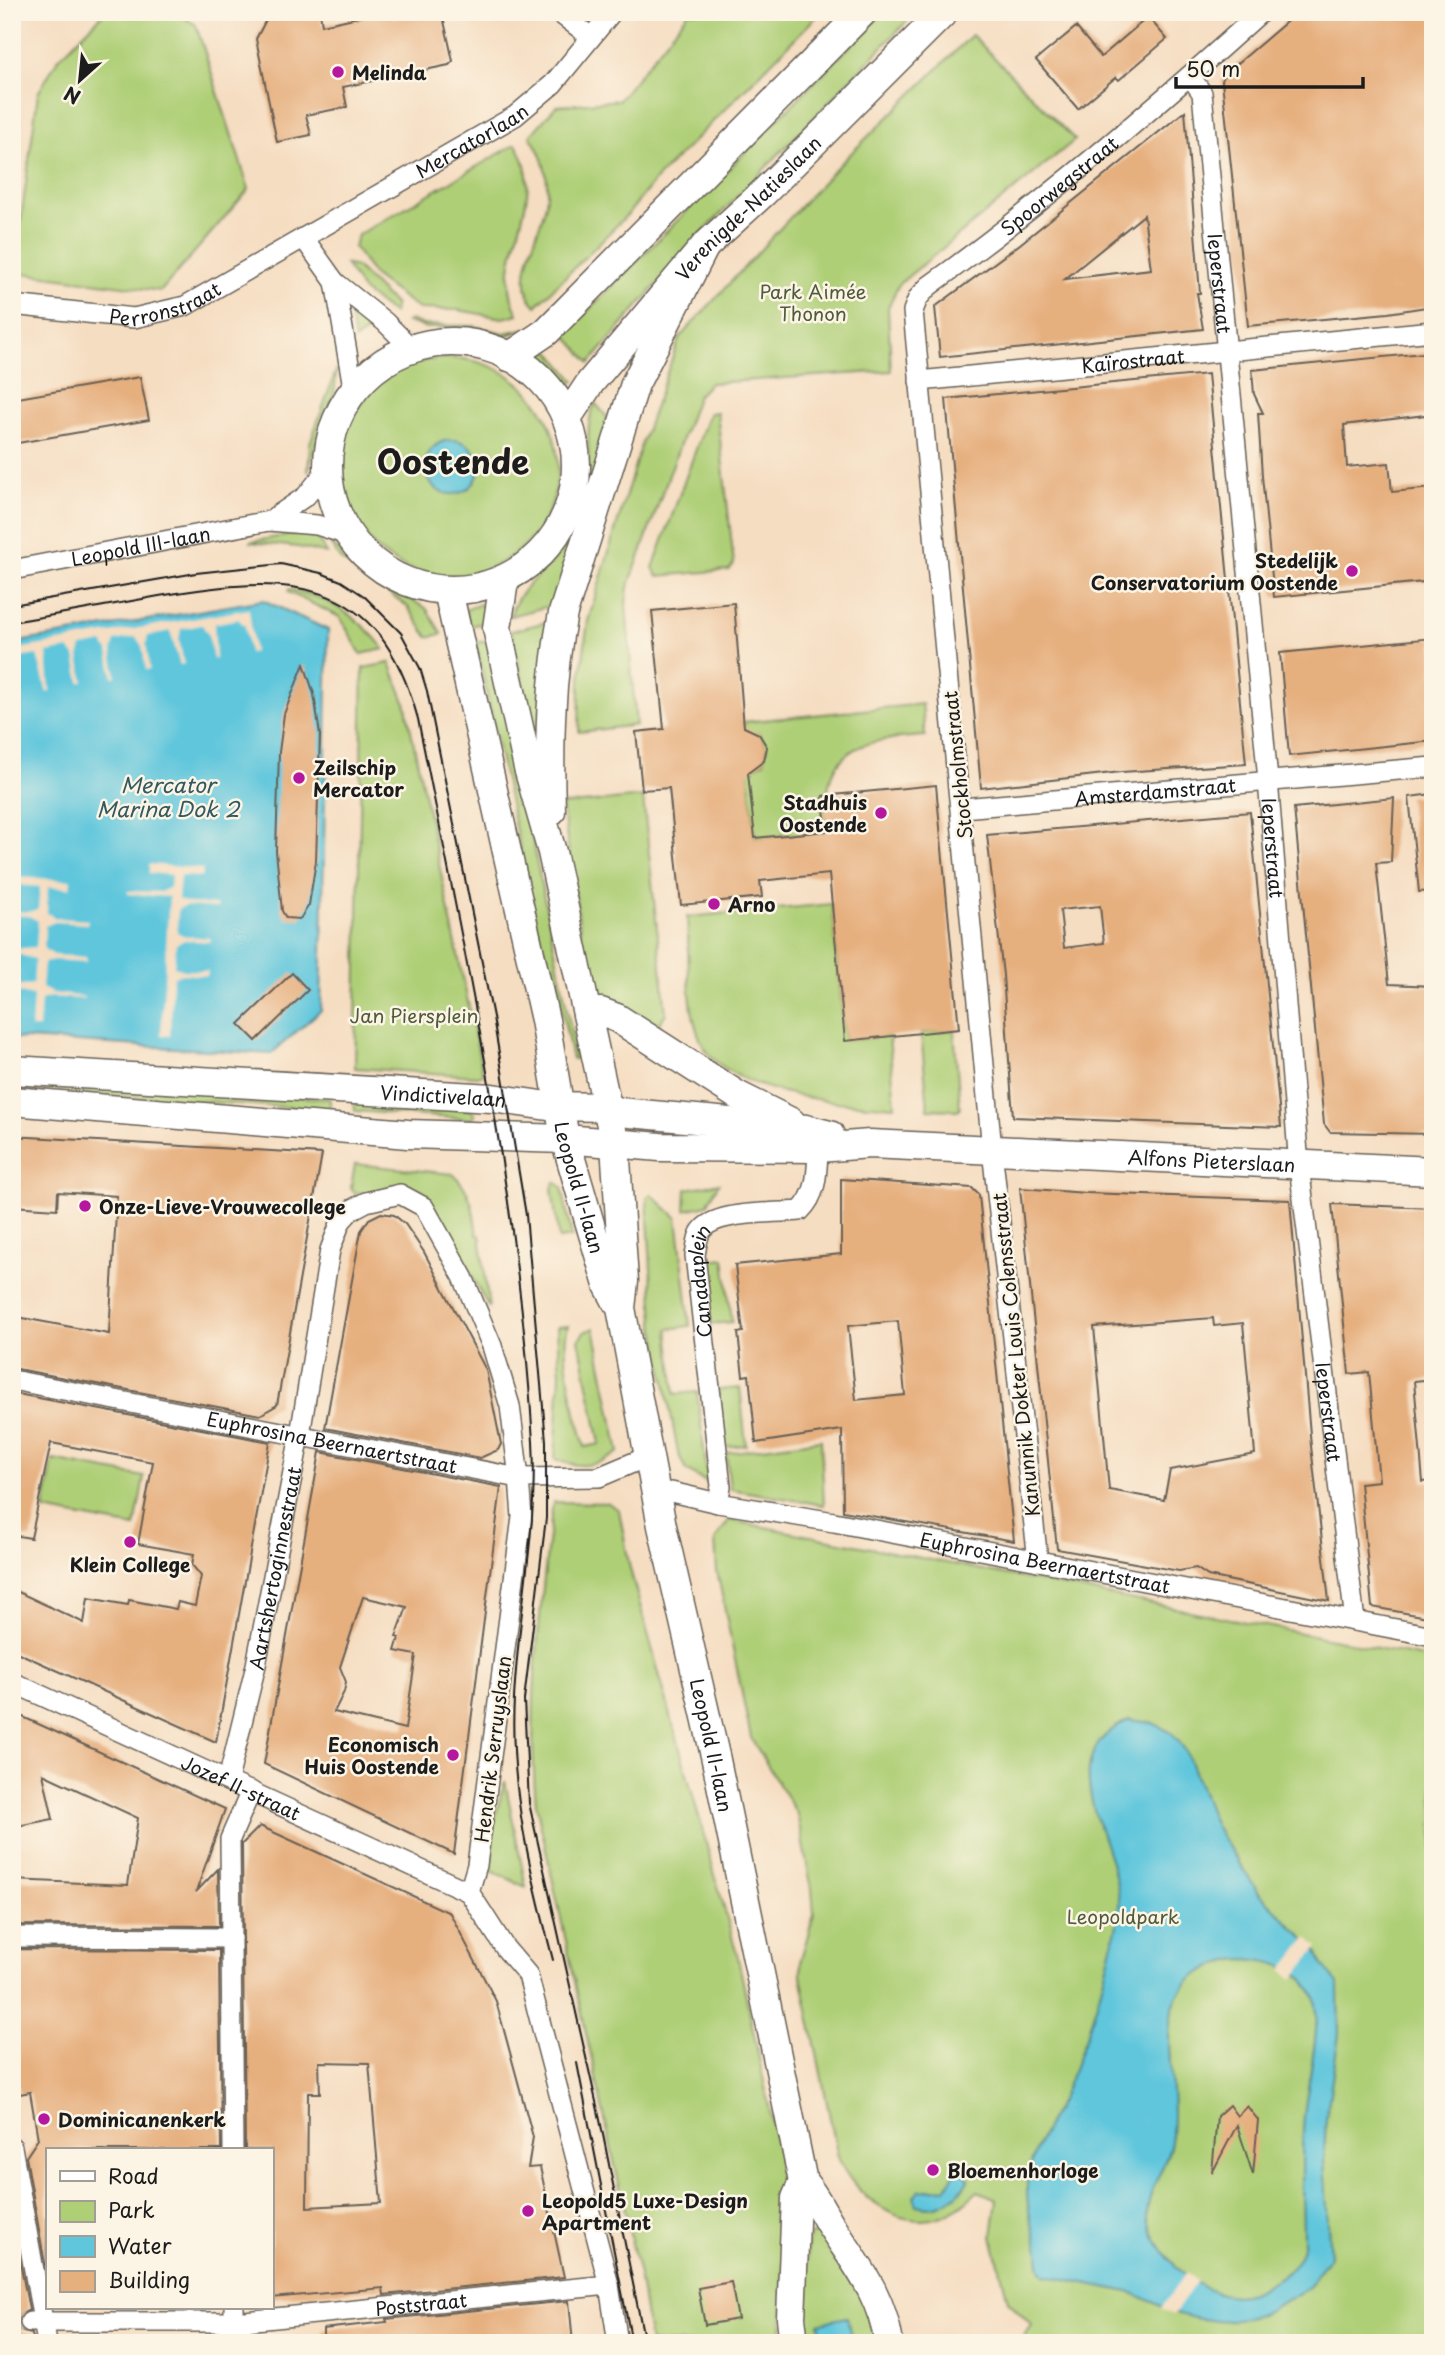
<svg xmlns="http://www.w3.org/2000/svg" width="1445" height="2355" viewBox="0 0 1445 2355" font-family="'Playpen Sans',sans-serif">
<rect width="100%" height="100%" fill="#fcf5e5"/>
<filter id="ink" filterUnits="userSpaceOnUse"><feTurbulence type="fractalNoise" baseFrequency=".0143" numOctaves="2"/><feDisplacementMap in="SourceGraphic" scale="14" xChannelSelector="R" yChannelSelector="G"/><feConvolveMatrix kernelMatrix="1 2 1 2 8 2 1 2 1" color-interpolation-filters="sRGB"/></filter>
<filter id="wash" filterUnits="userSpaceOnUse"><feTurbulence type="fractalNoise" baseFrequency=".00686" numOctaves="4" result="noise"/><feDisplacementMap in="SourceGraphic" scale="28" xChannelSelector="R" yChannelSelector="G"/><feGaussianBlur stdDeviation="1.57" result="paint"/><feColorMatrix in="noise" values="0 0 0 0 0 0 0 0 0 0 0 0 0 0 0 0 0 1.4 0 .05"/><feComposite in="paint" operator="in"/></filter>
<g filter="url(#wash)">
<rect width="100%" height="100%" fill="#f5ddc1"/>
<!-- green -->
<g fill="#afcf77" stroke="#66764a" stroke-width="2">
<polygon points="105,12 175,12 196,25 249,189 161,291 14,272 38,93 58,59"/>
<path d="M689 12H821L657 178 628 214 536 306C510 282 541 232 546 203 550 180 544 156 530 136L556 106 619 100Z"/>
<polygon points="884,12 916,12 686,250 590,363 565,334"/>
<polygon points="972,35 1075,140 899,284 888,308 891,371 710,383 698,395 628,588 626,605 636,725 579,732 580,682 588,621 641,445 680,337 835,169"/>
<path d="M516 144C553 203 487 256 518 314L503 318 458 310 419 309 374 276 354 247 358 235Z"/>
<polygon points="345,264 356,267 395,305 394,314 363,291"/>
<polygon points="352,308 375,326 355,340 349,312"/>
<polygon points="410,320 423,325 474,326 504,333 528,328 503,337 456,328 426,328 407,322"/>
<polygon points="548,349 575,381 565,386 544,361 542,357"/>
<circle cx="449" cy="467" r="109"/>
<polygon points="337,368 334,394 321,425 308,472 310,443"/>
<path d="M595 403 613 424 558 604 510 616C522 578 562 563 578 526 585 507 590 487 589 467 589 444 585 425 595 403Z"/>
<polygon points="717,412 734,564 729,570 658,576 653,568 707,419 710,413"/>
<polygon points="301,533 317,538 327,554 298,547 249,542"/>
<polygon points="328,541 375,580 426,608 442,634 428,637 407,606 341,560"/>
<path d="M289 589C328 597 360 617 384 649L361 654 340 617 288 592Z"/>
<polygon points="483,603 488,605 488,622 470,626 465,610"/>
<polygon points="554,620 540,758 511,631"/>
<polygon points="491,639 577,1058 572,1059 557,985 535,921 476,643"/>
<polygon points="390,663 405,702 483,1074 478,1076 355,1068 363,668"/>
<path d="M922 704 925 736C880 740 833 739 827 796H823L826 831 755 838 748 771 764 762 767 747 759 734 744 730V722Z"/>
<polygon points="643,797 666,1013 655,1031 602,996 586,968 562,805"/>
<path d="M832 904 845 1041 889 1036 895 1106C845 1105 722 1095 700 1039 685 1003 690 955 687 917Z"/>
<polygon points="954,1029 960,1107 958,1110 928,1109 921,1033"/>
<polygon points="12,1078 330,1099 330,1110 12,1089"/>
<polygon points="354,1101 471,1110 475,1115 471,1119 355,1111"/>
<path d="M355 1164 453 1174C472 1191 474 1212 477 1235H480L489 1308 430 1200 404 1186 365 1194 354 1192 351 1187Z"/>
<polygon points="555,1182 562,1187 572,1237 559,1239 552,1189"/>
<polygon points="719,1183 707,1205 685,1210 686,1189"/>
<polygon points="651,1194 677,1218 690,1326 668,1329 675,1394 697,1392 708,1483 686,1470 678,1453 654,1323 647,1198"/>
<polygon points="724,1258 732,1322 711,1324 703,1261"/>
<path d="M568 1326C559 1352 577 1419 585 1447L600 1444 579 1340 584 1332 594 1328 619 1452C598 1467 579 1469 555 1459L560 1374 557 1327Z"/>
<polygon points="740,1388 746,1445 725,1447 718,1390"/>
<polygon points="821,1440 824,1505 730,1489 726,1453"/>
<polygon points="53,1460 144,1477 135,1527 44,1510"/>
<path d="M553 1502 608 1503 619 1510 630 1569 738 1958 786 2188 782 2343H650L640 2280 536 1804C527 1702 541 1603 553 1502Z"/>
<path d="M729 1520 1433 1659V2343H993L1009 2337 1021 2341 1032 2325 1008 2301 992 2236 997 2199 978 2191C967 2201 956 2211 942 2216 899 2232 853 2195 838 2157L801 1976V1959L814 1914 812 1890 797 1814 751 1738 717 1571 715 1540Z"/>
<path d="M505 1781 526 1887 492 1871C489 1839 496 1811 505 1781Z"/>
<polygon points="816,2233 849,2267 880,2343 801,2343 808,2240 810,2235"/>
</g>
<!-- water -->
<g fill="#5fc6dc" stroke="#3e717c" stroke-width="2" fill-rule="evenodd">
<circle cx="452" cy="467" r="27"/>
<polygon points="263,600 328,630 321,1010 271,1054 12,1038 12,643"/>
<path d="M1129 1720 1153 1723 1172 1733 1186 1751 1215 1826 1258 1892 1317 1951 1322 1963 1338 1984 1339 2035 1326 2119 1324 2160 1330 2256 1308 2288 1260 2315 1231 2321 1199 2319 1178 2314 1133 2293 1045 2275C1037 2264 1041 2258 1038 2246 1032 2224 1026 2207 1027 2184 1030 2148 1054 2118 1067 2086 1086 2041 1100 1997 1111 1950 1115 1934 1120 1915 1119 1898 1113 1835 1048 1757 1129 1720ZM1239 1959C1265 1959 1301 1966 1313 1994 1324 2018 1306 2088 1304 2117 1300 2160 1303 2204 1303 2247 1299 2265 1289 2272 1273 2281 1264 2286 1254 2293 1244 2295 1203 2301 1160 2259 1149 2223 1141 2198 1167 2168 1171 2142 1183 2067 1132 1978 1239 1959Z"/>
<path d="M963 2169 969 2179C959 2197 938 2212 917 2205L914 2197 919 2191 945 2188 956 2171Z"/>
<polygon points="847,2317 852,2343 823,2343 819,2323"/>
</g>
<!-- pier -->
<g fill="#f5ddc1">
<polygon points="249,609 254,652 249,653 245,626 238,619 214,624 216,658 213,659 208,634 202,625 181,629 179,640 184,664 180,665 170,631 148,636 146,644 150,669 146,670 142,646 136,637 115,641 112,651 116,676 113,677 108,651 103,643 82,647 79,657 84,682 80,682 75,656 69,649 47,653 50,691 47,692 37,655 12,659 12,650"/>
<polygon points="149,864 203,869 202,877 180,876 178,899 188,903 216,905 217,908 186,906 178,909 177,932 185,936 210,938 210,942 185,940 176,944 174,966 183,970 208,971 207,976 182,974 173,977 170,1036 161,1035 169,897 128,894 128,891 161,892 170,887 171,875 149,873"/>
<polygon points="18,877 71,880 70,888 48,887 47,913 56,918 88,920 87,924 55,922 45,926 44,949 54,955 86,957 86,962 53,960 44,963 42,988 52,993 84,997 83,999 51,997 41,1000 39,1028 31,1028 33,996 12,991 12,987 33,984 35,959 12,953 12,949 36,947 38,921 29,916 12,915 12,911 28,912 38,909 40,887 18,885"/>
<polygon points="1307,1938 1318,1947 1293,1979 1282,1970"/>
<polygon points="1186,2273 1197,2281 1173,2315 1161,2308"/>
</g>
<g id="blocks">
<!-- building -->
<g fill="#e6af7e" fill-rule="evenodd">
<polygon points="270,12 320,12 322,25 381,12 390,12 392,18 419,12 442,12 453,61 449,65 343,87 347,107 306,115 311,135 277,142 256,39"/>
<polygon points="1298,12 1433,12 1433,306 1388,313 1248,326 1222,81 1224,75"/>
<polygon points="1148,17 1167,39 1119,80 1116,77 1078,109 1036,60 1076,27 1101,57"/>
<path d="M1185 111 1200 293H1197L1203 329 940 357 935 307 1020 244ZM1144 215 1151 269 1065 279Z"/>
<polygon points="1433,352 1433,414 1344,425 1347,467 1389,463 1392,492 1433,488 1433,581 1274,597 1262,476 1258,413 1263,413 1254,394 1252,370"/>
<polygon points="1208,374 1246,764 1121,772 981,788 946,399"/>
<polygon points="140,377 149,420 12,444 12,399"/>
<polygon points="734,603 744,727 759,734 767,747 764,761 748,773 755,838 826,831 823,796 936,785 959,1029 845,1041 829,874 760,881 762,897 681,905 669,788 642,790 636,732 664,729 652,611"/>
<polygon points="1433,638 1433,741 1289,756 1280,653"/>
<polygon points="304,664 314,694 320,735 316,861 309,905 300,919 286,918 282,911 276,851 279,752 284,714"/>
<polygon points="1433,794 1433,891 1419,892 1409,797"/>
<polygon points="1394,798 1391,862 1376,863 1389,984 1433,986 1433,1134 1330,1132 1324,1124 1294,808"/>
<path d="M1250 812 1281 1127 1013 1117 1003 975 987 835ZM1100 906 1104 943 1064 948 1060 910Z"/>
<polygon points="292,973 308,990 256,1041 239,1024"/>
<polygon points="12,1136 322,1154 277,1405 260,1415 12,1368 12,1316 109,1334 117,1196 58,1192 57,1209 12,1206"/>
<path d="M841 1179 972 1188 979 1195 1014 1541 843 1511 842 1430 756 1443 749 1375 743 1376 738 1333 743 1332 735 1265 841 1254ZM898 1321 905 1395 856 1400 848 1326Z"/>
<path d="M1020 1188 1086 1193 1290 1200 1311 1446 1329 1601 1208 1576 1196 1568 1179 1571 1057 1549ZM1213 1318 1214 1326 1243 1323 1255 1454 1170 1470 1164 1500 1109 1490 1094 1327Z"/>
<polygon points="1332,1204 1433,1208 1433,1379 1414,1381 1423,1482 1433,1481 1433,1618 1372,1607 1360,1483 1379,1481 1369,1372 1349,1374"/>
<polygon points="381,1213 394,1215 405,1224 424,1252 486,1370 501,1444 498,1450 480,1458 325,1428 361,1231 369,1219"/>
<polygon points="12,1393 270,1442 216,1742 12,1650 12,1589 84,1623 88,1598 128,1605 129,1600 176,1609 178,1602 195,1606 201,1576 192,1565 194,1554 138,1544 153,1462 51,1443 31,1538 12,1535"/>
<path d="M320 1452 501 1487 454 1854 264 1764ZM363 1597 407 1607 396 1637 399 1638 395 1651 416 1655 405 1729 334 1712 344 1692 346 1682 340 1667Z"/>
<polygon points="12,1712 225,1809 196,1892 218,1869 219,1926 12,1925 12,1880 128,1885 138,1818 43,1774 53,1819 12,1827"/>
<path d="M260 1826 450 1913 496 2001 533 2137 528 2168 540 2167 564 2277 384 2295 383 2288 271 2298V2150H245L242 1844ZM319 2062 369 2063 381 2203 307 2207 308 2093H320Z"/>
<polygon points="12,1949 219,1950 221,2150 47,2150 47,2275 26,2157 38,2139 30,2092 20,2094 12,2055"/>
<polygon points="1229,2105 1237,2116 1247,2106 1258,2120 1253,2175 1237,2125 1212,2173 1217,2116"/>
<polygon points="12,2218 29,2310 20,2315 18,2323 23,2332 32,2334 34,2343 12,2343"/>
<polygon points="731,2282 738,2319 705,2325 698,2288"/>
<polygon points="569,2301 573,2343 323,2343 323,2329 387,2322 386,2319"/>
</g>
</g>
</g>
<g filter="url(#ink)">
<use href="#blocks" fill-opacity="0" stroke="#686056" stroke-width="2"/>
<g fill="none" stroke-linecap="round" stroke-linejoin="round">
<!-- street-tunnel -->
<polyline stroke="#cab6a0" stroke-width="19" stroke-dasharray="19 10" stroke-linecap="butt" points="12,2322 30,2322"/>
<!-- street casing -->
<g stroke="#686056" stroke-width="22">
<g id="street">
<polyline points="558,12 591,37"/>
<path id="s1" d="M1190 76 1202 93 1268 780 1299 1166 1355 1621"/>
<polyline points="305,240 335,282 353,387"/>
<polyline points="335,282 385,322 409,346"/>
<path id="s2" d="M12 305 134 318 185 306 515 116 553 84 612 12"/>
<path id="s3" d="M919 381 1433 331"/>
<polyline points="269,521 306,496 326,471"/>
<path id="s4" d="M12 570 269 521 317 525 348 535"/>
<path id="s5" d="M962 808 1433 767"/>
<path id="s6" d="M12 1380 519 1478 599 1477 649 1456"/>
<path id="s7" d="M656 1495 671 1492 718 1503 834 1522 1433 1636"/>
<path id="s8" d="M718 1503 721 1486 695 1255C697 1246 697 1235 703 1229 718 1211 776 1213 800 1211 818 1194 817 1171 818 1148"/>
<path id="s9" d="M1038 1561 992 1150 913 311 918 298 929 286C1045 202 1155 108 1261 12"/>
<path id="s10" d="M12 1682 469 1892"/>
<path id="s11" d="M228 1780 256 1665 300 1435 330 1250 341 1221 351 1210 366 1202 400 1194 424 1207 463 1277 492 1346 510 1406 519 1478 522 1517 477 1865 469 1892 505 1948 528 1975 609 2285 618 2343"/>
<polyline points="12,1937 231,1938"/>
<polyline points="12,2147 47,2343"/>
<polyline points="233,2150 230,1839 251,1791"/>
<polyline points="234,2308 235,2343"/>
<path id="s12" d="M30 2322H235L609 2285"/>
</g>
</g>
<!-- secondary casing -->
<g stroke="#686056" stroke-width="31">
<g id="secondary">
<circle cx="452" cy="466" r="124"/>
<polyline points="509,357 546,332 863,12"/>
<path id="s13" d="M567 418 590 383 705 246 763 193 944 12"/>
<path id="s14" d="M504 581 497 628 528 768 552 852 615 1144 624 1281 621 1308 662 1526 716 1760 803 2182C816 2196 822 2212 832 2227 858 2267 881 2294 889 2343"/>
<path id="s15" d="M448 591 545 1020 565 1139 608 1285 617 1302"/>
<path d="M551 811C549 744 550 679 563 613L635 384 705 246"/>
<polyline points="587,1013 601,1012 617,1018 737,1095 791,1122"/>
<path id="s16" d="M12 1070 492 1098 548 1106 608 1107 619 1112 806 1129 830 1135"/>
<path id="s17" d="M12 1101 408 1134 565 1139 660 1147 818 1148 870 1144 1433 1171"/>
<polyline points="794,2343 791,2318 796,2198 803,2182"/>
</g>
</g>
<!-- street -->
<use href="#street" stroke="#fff" stroke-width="19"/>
<!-- secondary -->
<use href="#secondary" stroke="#fff" stroke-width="28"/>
<!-- tram -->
<g stroke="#1c1c1c" stroke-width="2">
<polyline points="12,605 196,573 281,564 321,573 341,581 364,596 401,633 420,668 427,691 493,1017 526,1215 546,1441 546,1518 524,1700 529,1803 599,2115 645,2343"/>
<path d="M12 622C61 614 110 605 159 596 289 574 378 572 418 719 466 958 519 1198 533 1442 538 1529 518 1613 514 1699 509 1788 531 1875 553 1960"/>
<polyline points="577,2063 632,2343"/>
</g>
</g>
</g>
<!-- markers -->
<g fill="#b5179e" stroke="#fcf5e5" stroke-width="2.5">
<circle cx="338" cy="72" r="7"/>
<circle cx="1352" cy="571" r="7"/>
<circle cx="299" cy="778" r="7"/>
<circle cx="881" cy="813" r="7"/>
<circle cx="714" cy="904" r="7"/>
<circle cx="85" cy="1206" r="7"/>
<circle cx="130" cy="1542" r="7"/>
<circle cx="453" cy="1755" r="7"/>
<circle cx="44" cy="2119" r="7"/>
<circle cx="933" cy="2170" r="7"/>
<circle cx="528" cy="2211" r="7"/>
</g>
<g text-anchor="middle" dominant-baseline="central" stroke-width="5" stroke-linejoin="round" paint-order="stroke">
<!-- poi labels -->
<g font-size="19" font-weight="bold" fill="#1c1c1c" stroke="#fcf5e5" text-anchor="start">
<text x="352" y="72">Melinda</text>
<text x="1338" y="560" text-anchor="end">Stedelijk<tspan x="1338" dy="22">Conservatorium Oostende</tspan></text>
<text x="313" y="767">Zeilschip<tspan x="313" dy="22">Mercator</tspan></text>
<text x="867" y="802" text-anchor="end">Stadhuis<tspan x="867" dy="22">Oostende</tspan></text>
<text x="728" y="904">Arno</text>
<text x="99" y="1206">Onze-Lieve-Vrouwecollege</text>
<text x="130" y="1564" text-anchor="middle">Klein College</text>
<text x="439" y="1744" text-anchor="end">Economisch<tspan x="439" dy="22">Huis Oostende</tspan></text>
<text x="58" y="2119">Dominicanenkerk</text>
<text x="947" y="2170">Bloemenhorloge</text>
<text x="542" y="2200">Leopold5 Luxe-Design<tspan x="542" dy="22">Apartment</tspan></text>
</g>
<!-- street labels -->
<g font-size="19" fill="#1c1c1c" stroke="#fcf5e5">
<text stroke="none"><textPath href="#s2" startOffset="506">Mercatorlaan</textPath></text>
<text stroke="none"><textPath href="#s9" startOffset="1451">Spoorwegstraat</textPath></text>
<text stroke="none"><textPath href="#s13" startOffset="278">Verenigde-Natieslaan</textPath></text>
<text stroke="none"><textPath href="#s1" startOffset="212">Ieperstraat</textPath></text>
<text stroke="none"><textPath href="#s2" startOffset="156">Perronstraat</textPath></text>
<text stroke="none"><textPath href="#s3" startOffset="215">Kaïrostraat</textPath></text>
<text stroke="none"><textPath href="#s4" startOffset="131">Leopold III-laan</textPath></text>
<text transform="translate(957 765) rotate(-96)">Stockholmstraat</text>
<text stroke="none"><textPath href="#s5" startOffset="194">Amsterdamstraat</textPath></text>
<text stroke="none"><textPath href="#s1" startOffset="779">Ieperstraat</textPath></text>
<text stroke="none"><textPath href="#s16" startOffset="432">Vindictivelaan</textPath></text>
<text stroke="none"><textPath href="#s17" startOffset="1202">Alfons Pieterslaan</textPath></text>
<text stroke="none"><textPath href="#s15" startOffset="611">Leopold II-laan</textPath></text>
<text stroke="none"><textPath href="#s8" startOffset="224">Canadaplein</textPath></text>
<text transform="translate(1015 1355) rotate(-96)">Kanunnik Dokter Louis Colensstraat</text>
<text stroke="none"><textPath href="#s1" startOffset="1346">Ieperstraat</textPath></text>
<text stroke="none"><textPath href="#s6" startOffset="326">Euphrosina Beernaertstraat</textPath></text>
<text stroke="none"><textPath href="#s7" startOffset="396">Euphrosina Beernaertstraat</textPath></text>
<text stroke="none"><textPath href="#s11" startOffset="217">Aartshertoginnestraat</textPath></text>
<text stroke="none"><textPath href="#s14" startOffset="1188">Leopold II-laan</textPath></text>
<text transform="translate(492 1749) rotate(-83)">Hendrik Serruyslaan</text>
<text stroke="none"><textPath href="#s10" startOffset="252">Jozef II-straat</textPath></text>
<text stroke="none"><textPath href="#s12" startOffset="392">Poststraat</textPath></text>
</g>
<!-- park labels -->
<g font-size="19" fill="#4f5b3c" stroke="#fcf5e5">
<text x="813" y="291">Park Aimée<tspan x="813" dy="22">Thonon</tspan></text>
<text x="414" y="1015">Jan Piersplein</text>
<text x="1123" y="1916">Leopoldpark</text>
</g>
<!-- water labels -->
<g font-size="21" font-style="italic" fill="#33585f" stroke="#fcf5e5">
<text x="168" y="784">Mercator<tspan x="168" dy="24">Marina Dok 2</tspan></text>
</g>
<!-- town labels -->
<g font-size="33" font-weight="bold" fill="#1c1c1c" stroke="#fcf5e5">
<text x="453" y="460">Oostende</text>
</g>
</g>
<!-- margin -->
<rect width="1445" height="2355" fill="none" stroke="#fcf5e5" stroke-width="42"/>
<!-- legend -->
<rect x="46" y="2148" width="228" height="161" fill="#fcf5e5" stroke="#a29e95" stroke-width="2"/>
<rect x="60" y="2171" width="35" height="10" fill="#ffffff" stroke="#a29e95" stroke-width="2"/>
<text x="108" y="2184" font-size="21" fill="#1c1c1c">Road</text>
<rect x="60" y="2201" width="35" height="21" fill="#afcf77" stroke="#a29e95" stroke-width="2"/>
<text x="108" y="2218" font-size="21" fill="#1c1c1c">Park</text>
<rect x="60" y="2236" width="35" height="21" fill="#5fc6dc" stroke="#a29e95" stroke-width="2"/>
<text x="108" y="2254" font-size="21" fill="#1c1c1c">Water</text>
<rect x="60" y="2271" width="35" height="21" fill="#e6af7e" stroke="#a29e95" stroke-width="2"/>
<text x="108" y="2288" font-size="21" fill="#1c1c1c">Building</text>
<!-- north arrow -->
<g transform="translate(80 80) rotate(207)" stroke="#fcf5e5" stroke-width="5" paint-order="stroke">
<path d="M0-5L12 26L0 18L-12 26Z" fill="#1c1c1c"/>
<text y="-10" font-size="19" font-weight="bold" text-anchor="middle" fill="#1c1c1c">N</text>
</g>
<!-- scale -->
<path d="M1176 77v10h187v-10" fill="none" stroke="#1c1c1c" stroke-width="3.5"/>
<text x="1186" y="77" font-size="21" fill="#1c1c1c" stroke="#fcf5e5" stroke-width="5" paint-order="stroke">50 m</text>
</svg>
